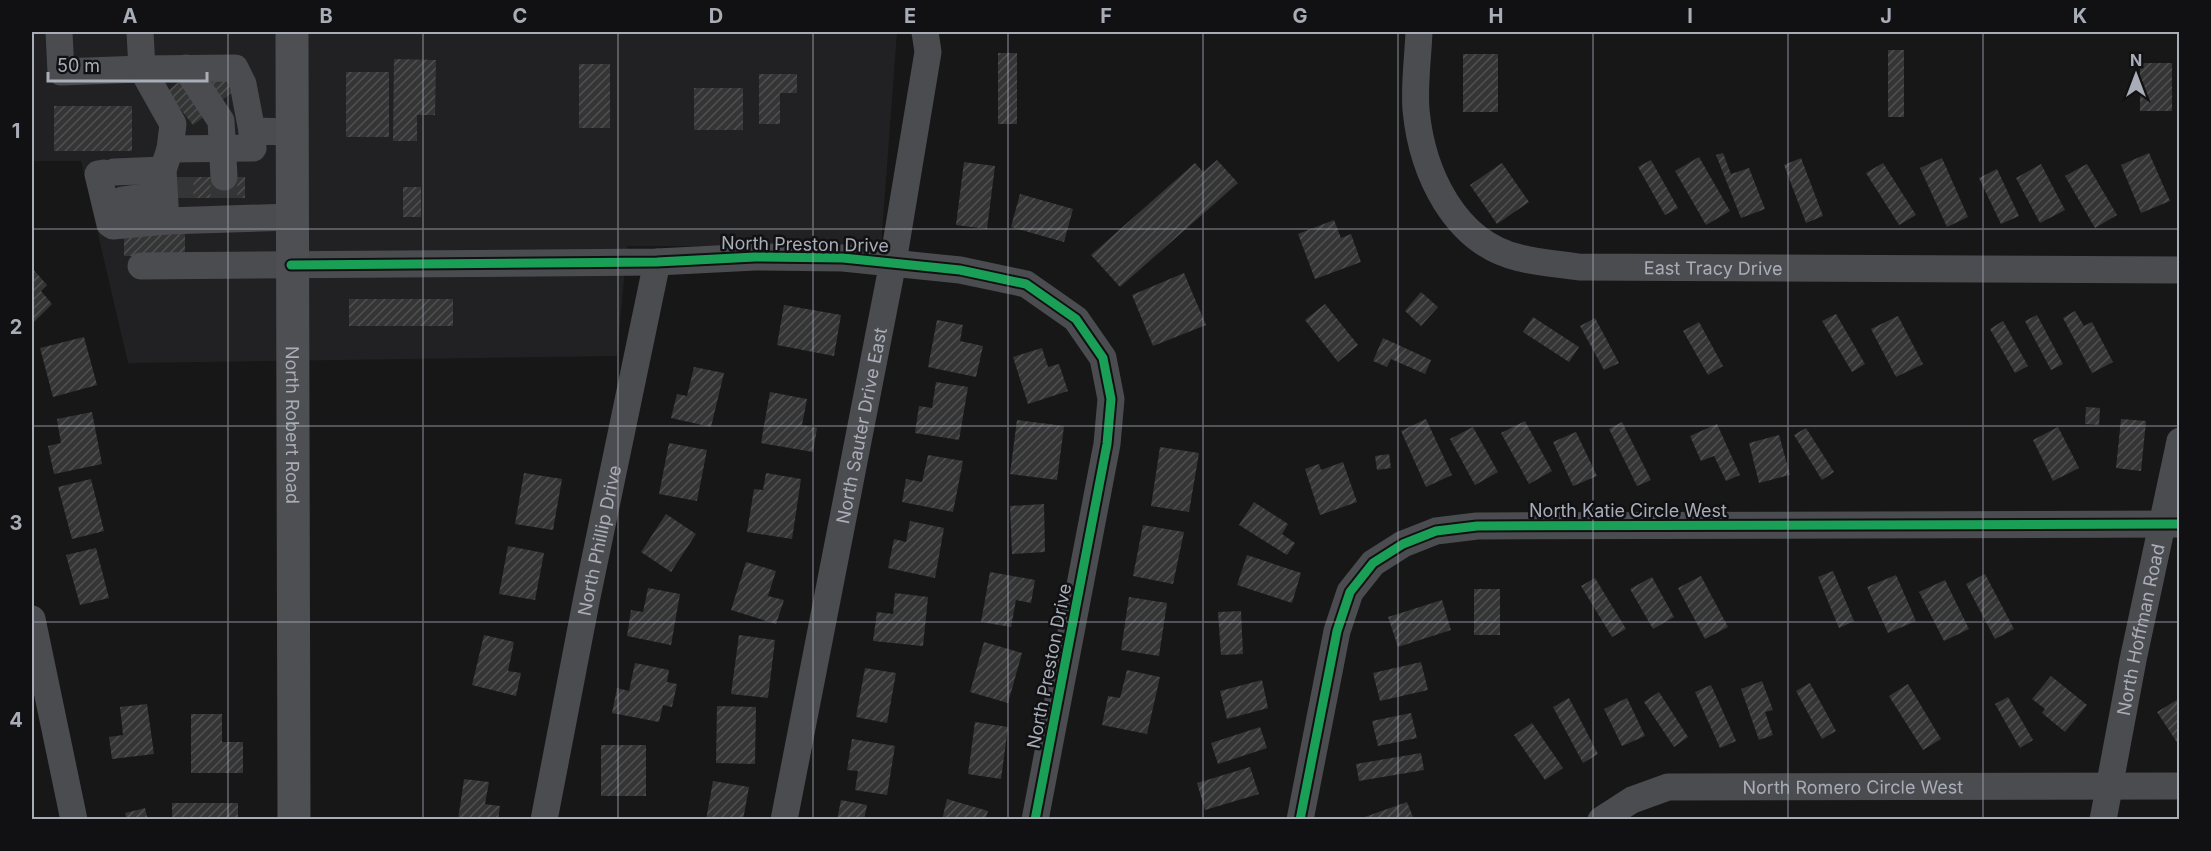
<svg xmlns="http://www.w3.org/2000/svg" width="2211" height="851" viewBox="0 0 2211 851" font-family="Inter,sans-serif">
<defs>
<pattern id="building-hatch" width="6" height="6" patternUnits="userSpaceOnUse" patternTransform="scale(1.5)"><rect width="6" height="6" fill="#353536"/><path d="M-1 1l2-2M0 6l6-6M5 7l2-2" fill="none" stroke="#4f5051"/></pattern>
</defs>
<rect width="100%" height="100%" fill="#171717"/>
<!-- built -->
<polygon fill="#212123" points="32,32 897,32 881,246 627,246 617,356 128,363 81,161 32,161"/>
<!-- building -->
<g fill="url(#building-hatch)">
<rect x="1888" y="50" width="16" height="67"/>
<rect x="998" y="53" width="19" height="71"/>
<rect x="1463" y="54" width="35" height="58"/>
<polygon points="394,59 436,60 435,115 417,115 417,141 393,141"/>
<rect x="2140" y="63" width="32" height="48"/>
<rect x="579" y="64" width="31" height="64"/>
<rect x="346" y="72" width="43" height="65"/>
<polygon points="221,73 235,90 217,104 204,87"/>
<polygon points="759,74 797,74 797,93 780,93 780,124 759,124"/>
<polygon points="183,78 210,112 193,125 167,92"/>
<rect x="694" y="88" width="49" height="42"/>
<rect x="54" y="106" width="78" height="45"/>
<polygon points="1723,153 1731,174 1749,168 1765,209 1741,218 1716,155"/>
<polygon points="2149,153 2170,201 2141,213 2121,165"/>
<polygon points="1699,157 1730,211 1706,225 1675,171"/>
<polygon points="1801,158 1823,216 1806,223 1784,165"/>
<polygon points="1942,158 1968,217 1947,227 1920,168"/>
<polygon points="1217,160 1238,183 1120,287 1091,255 1195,163 1203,172"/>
<polygon points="1651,160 1678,208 1665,215 1638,167"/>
<polygon points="964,162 995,166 987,229 956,225"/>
<polygon points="1502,163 1529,202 1497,224 1470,185"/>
<polygon points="1883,163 1916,215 1899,225 1866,173"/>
<polygon points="2041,164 2065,210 2040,223 2016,178"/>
<polygon points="2087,164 2117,215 2095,228 2065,176"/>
<polygon points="1997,169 2019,216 2001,224 1979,178"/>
<rect x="168" y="177" width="77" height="21"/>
<rect x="403" y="187" width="18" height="30"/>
<polygon points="1020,194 1073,209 1064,242 1011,227"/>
<polygon points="1334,220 1341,238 1351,234 1361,262 1315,279 1298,234"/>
<rect x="124" y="231" width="61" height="25"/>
<polygon points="32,268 47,285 41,291 52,304 32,324"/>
<polygon points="1184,273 1206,325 1153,346 1132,295"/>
<polygon points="1421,292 1438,307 1421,326 1405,311"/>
<rect x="349" y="299" width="104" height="27"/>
<polygon points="1325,304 1358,345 1338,362 1305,320"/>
<polygon points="784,305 841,315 834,356 777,345"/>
<polygon points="2075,311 2084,326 2092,322 2113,362 2092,373 2063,318"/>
<polygon points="1836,314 1865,364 1852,372 1822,321"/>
<polygon points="2037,315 2063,364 2051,370 2025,321"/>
<polygon points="1898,316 1923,364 1896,377 1871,329"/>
<polygon points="1533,317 1579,347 1569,362 1523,332"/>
<polygon points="1595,318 1619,363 1604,370 1580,326"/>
<polygon points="937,320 963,325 960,341 983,346 976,377 928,367"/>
<polygon points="2003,321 2028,366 2015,373 1990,329"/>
<polygon points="1699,322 1723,366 1708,375 1683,331"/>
<polygon points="84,337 97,385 53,397 40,348"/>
<polygon points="1383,338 1431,360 1425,374 1391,359 1387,367 1373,361"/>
<polygon points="1042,348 1048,367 1059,364 1068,391 1028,404 1013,357"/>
<polygon points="694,367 724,373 711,427 671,418 677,394 687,396"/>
<polygon points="936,382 968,387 959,440 915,433 919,406 932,408"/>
<polygon points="770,392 807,399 802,425 817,428 813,452 761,443"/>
<polygon points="2086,407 2100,408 2099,425 2085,424"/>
<polygon points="92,412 102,464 54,474 48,446 61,443 57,419"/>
<polygon points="1426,419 1452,475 1426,487 1401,431"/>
<polygon points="2121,419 2146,421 2141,471 2116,468"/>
<polygon points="1017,420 1064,426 1057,480 1010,474"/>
<polygon points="1525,421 1552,471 1529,484 1501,433"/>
<polygon points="1622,422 1651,480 1637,486 1609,429"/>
<polygon points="1717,424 1740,475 1726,481 1714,456 1701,461 1690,436"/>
<polygon points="1473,427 1498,472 1475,485 1450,439"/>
<polygon points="2058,427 2079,468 2053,481 2033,440"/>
<polygon points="1806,428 1834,472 1822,480 1794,435"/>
<polygon points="1576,432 1597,476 1573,486 1553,442"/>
<polygon points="1779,435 1790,475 1759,483 1749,443"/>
<polygon points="669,443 707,450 697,501 659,494"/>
<polygon points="1160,447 1199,453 1189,512 1151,506"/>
<polygon points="1389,454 1391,468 1377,470 1375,456"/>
<polygon points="928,455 963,461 953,512 902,502 906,479 922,482"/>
<polygon points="1343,462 1357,502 1320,515 1305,469 1319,464 1321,470"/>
<polygon points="524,473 562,479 553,530 515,524"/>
<polygon points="766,473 801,479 792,539 747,532 754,489 763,490"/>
<polygon points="91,479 104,531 72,539 58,487"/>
<polygon points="1254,502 1288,524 1282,534 1295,543 1287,555 1239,525"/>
<polygon points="1044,504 1045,552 1012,554 1010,506"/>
<polygon points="666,514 696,534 671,572 641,552"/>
<polygon points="910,521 944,528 935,578 888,568 894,539 906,542"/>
<polygon points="1143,525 1184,532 1173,584 1133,576"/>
<polygon points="508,546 544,553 535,600 499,594"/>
<polygon points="96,548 109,598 80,605 66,555"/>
<polygon points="1247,555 1301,573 1292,603 1237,585"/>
<polygon points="746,562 776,571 768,596 784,600 776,624 731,610"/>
<polygon points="1833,571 1854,621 1839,628 1818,577"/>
<polygon points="990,572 1035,580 1031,603 1016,600 1011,627 981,622"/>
<polygon points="1985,574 2014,629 1995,639 1966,584"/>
<polygon points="1896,575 1916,621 1888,633 1867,587"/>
<polygon points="1701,576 1728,627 1705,639 1678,588"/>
<polygon points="1652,577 1674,617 1653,629 1630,589"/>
<polygon points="1595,578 1626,629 1612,637 1581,586"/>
<polygon points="1945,580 1969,629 1944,641 1919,592"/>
<polygon points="648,588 680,594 671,645 627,636 631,610 643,612"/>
<rect x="1474" y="589" width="26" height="46"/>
<polygon points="895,593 928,597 923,646 873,641 877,612 893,614"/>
<polygon points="1129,597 1167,603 1159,656 1121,650"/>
<polygon points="1442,600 1451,630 1398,647 1388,617"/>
<polygon points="1241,611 1243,654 1221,655 1218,612"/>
<polygon points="484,635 514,642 508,671 521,673 516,696 472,685"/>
<polygon points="739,635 775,640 768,698 731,694"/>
<polygon points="984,642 1022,653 1008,703 970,692"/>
<polygon points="1421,662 1428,690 1380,701 1373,673"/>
<polygon points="635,663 669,670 667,682 677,684 672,707 663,705 659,722 612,713 617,688 629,691"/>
<polygon points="865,668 896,673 887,723 856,717"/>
<polygon points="1127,670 1160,677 1147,734 1102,725 1108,696 1120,698"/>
<polygon points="2051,676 2087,705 2065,732 2042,713 2045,709 2032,699"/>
<polygon points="1262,680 1268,708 1227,719 1220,691"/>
<polygon points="1762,681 1773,710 1765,712 1773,735 1759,740 1741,689"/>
<polygon points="1810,683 1836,731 1822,739 1796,691"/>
<polygon points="1908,684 1941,739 1923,750 1889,696"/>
<polygon points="1711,685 1736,741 1720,748 1695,692"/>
<polygon points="1659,692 1688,737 1674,747 1644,702"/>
<polygon points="2008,697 2033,740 2020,748 1995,704"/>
<polygon points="1569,698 1598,754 1583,763 1553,707"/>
<polygon points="1627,698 1645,736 1622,746 1604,709"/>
<polygon points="2180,698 2180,747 2157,712"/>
<polygon points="147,704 154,754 112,759 109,737 123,735 120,707"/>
<polygon points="717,706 756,707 755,764 716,763"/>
<polygon points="1411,713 1417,738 1378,746 1372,721"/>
<polygon points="191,714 222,714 222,742 243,742 243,773 191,773"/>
<polygon points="975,722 1008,727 1001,779 968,774"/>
<polygon points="1532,723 1563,768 1545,780 1514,735"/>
<polygon points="1260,727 1267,748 1218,764 1211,743"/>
<polygon points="852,739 895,746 887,795 855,790 858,771 847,770"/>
<rect x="601" y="745" width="45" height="51"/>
<polygon points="1421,753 1424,770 1359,781 1356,764"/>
<polygon points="1250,767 1259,794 1205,810 1197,783"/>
<polygon points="464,779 489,782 485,804 500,806 498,820 458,820"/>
<polygon points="713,781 749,787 743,820 706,820"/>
<polygon points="947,799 988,811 985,820 942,820"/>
<polygon points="841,800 867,805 864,820 837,820"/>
<polygon points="1407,802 1413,817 1360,820 1359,819"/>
<rect x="172" y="803" width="66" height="17"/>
<polygon points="145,808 148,820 127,820 125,813"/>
</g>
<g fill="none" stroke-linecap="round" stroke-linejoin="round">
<!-- minor-tunnel -->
<g stroke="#343537" stroke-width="27" stroke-dasharray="27 14" stroke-linecap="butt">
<polyline points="180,177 180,198"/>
<polyline points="224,177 224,198"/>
</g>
<!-- minor -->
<g stroke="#4b4c50" stroke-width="27">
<polyline points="59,32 61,72 142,69 173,124 170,149 253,148 252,131 291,132"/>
<polyline points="140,32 142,69 235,68 243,84 252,131"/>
<path id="s1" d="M1419 32C1418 57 1414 85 1416 110 1422 172 1454 243 1520 258 1539 263 1560 264 1579 267L2180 270"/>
<polyline points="186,68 221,121 224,177"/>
<polyline points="114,172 163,170"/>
<polyline points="104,173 98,174 110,224 113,226 166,221 291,217"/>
<polyline points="122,200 164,194"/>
<polyline points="166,221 163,170 170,149"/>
<polyline points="141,266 657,262 755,257 843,258 960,270 1026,284 1076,319 1103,358 1111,399 1107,444 1035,820"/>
<polyline points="32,619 74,820"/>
<path id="s2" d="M544 820 587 597 657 262"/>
<path id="s3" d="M784 820 893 262 928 52 925 32"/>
<polyline points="1300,820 1337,631 1350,592 1373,563 1403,544 1436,531 1477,526 2180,524"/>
<path id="s4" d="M1601 820 1632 800 1668 787 2180 786"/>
<path id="s5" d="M2103 820 2133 660 2180 441"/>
</g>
<!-- major -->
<path stroke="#4d4f52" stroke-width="33" id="s6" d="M292 32 294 820"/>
<!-- cycleway casing -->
<g stroke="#111113" stroke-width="13">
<g id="cycleway">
<polyline points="291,265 657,262 755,257 843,258 960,270 1026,284 1076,319 1103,358 1111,399 1107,444 1035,820"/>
<polyline points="1300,820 1337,631 1350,592 1373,563 1403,544 1436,531 1477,526 2180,524"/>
</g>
</g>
<!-- cycleway -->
<use href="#cycleway" stroke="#1a9f57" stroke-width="9"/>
</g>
<!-- grid -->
<path fill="none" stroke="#a8adb8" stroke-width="1.5" stroke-opacity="0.55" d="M228 32V820M423 32V820M618 32V820M813 32V820M1008 32V820M1203 32V820M1398 32V820M1593 32V820M1788 32V820M1983 32V820M32 229H2180M32 426H2180M32 622H2180"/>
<g text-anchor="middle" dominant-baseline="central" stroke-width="5" stroke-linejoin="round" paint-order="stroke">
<!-- street labels -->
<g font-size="18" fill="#a8adb8" stroke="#111113">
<text transform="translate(805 244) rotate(1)">North Preston Drive</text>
<text stroke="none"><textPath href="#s1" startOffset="465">East Tracy Drive</textPath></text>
<text stroke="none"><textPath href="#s6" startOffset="393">North Robert Road</textPath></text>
<text stroke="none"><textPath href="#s3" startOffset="402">North Sauter Drive East</textPath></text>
<text x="1628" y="510">North Katie Circle West</text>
<text stroke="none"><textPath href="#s2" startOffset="285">North Phillip Drive</textPath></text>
<text stroke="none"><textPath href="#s5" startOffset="194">North Hoffman Road</textPath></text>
<text transform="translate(1049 666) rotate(-79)">North Preston Drive</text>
<text stroke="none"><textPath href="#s4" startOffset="260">North Romero Circle West</textPath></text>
</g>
</g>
<!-- border -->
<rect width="2211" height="851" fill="none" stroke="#111113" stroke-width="66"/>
<!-- north arrow -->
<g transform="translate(2136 75)" stroke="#111113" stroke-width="4.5" paint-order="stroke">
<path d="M0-4.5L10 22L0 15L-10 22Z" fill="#a8adb8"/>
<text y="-9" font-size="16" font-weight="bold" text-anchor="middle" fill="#a8adb8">N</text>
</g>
<!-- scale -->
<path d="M48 72v9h159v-9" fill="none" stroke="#a8adb8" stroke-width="3"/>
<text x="57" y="72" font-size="18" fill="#a8adb8" stroke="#111113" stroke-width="4.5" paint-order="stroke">50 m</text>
<rect x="33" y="33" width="2145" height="785" fill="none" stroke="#a8adb8" stroke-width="2"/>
<g font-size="20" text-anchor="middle" font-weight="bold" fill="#a8adb8">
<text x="130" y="23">A</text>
<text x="326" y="23">B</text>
<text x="520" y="23">C</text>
<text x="716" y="23">D</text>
<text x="910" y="23">E</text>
<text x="1106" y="23">F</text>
<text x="1300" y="23">G</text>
<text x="1496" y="23">H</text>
<text x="1690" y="23">I</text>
<text x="1886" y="23">J</text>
<text x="2080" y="23">K</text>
<text x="16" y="138">1</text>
<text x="16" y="334">2</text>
<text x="16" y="530">3</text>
<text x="16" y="727">4</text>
</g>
</svg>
